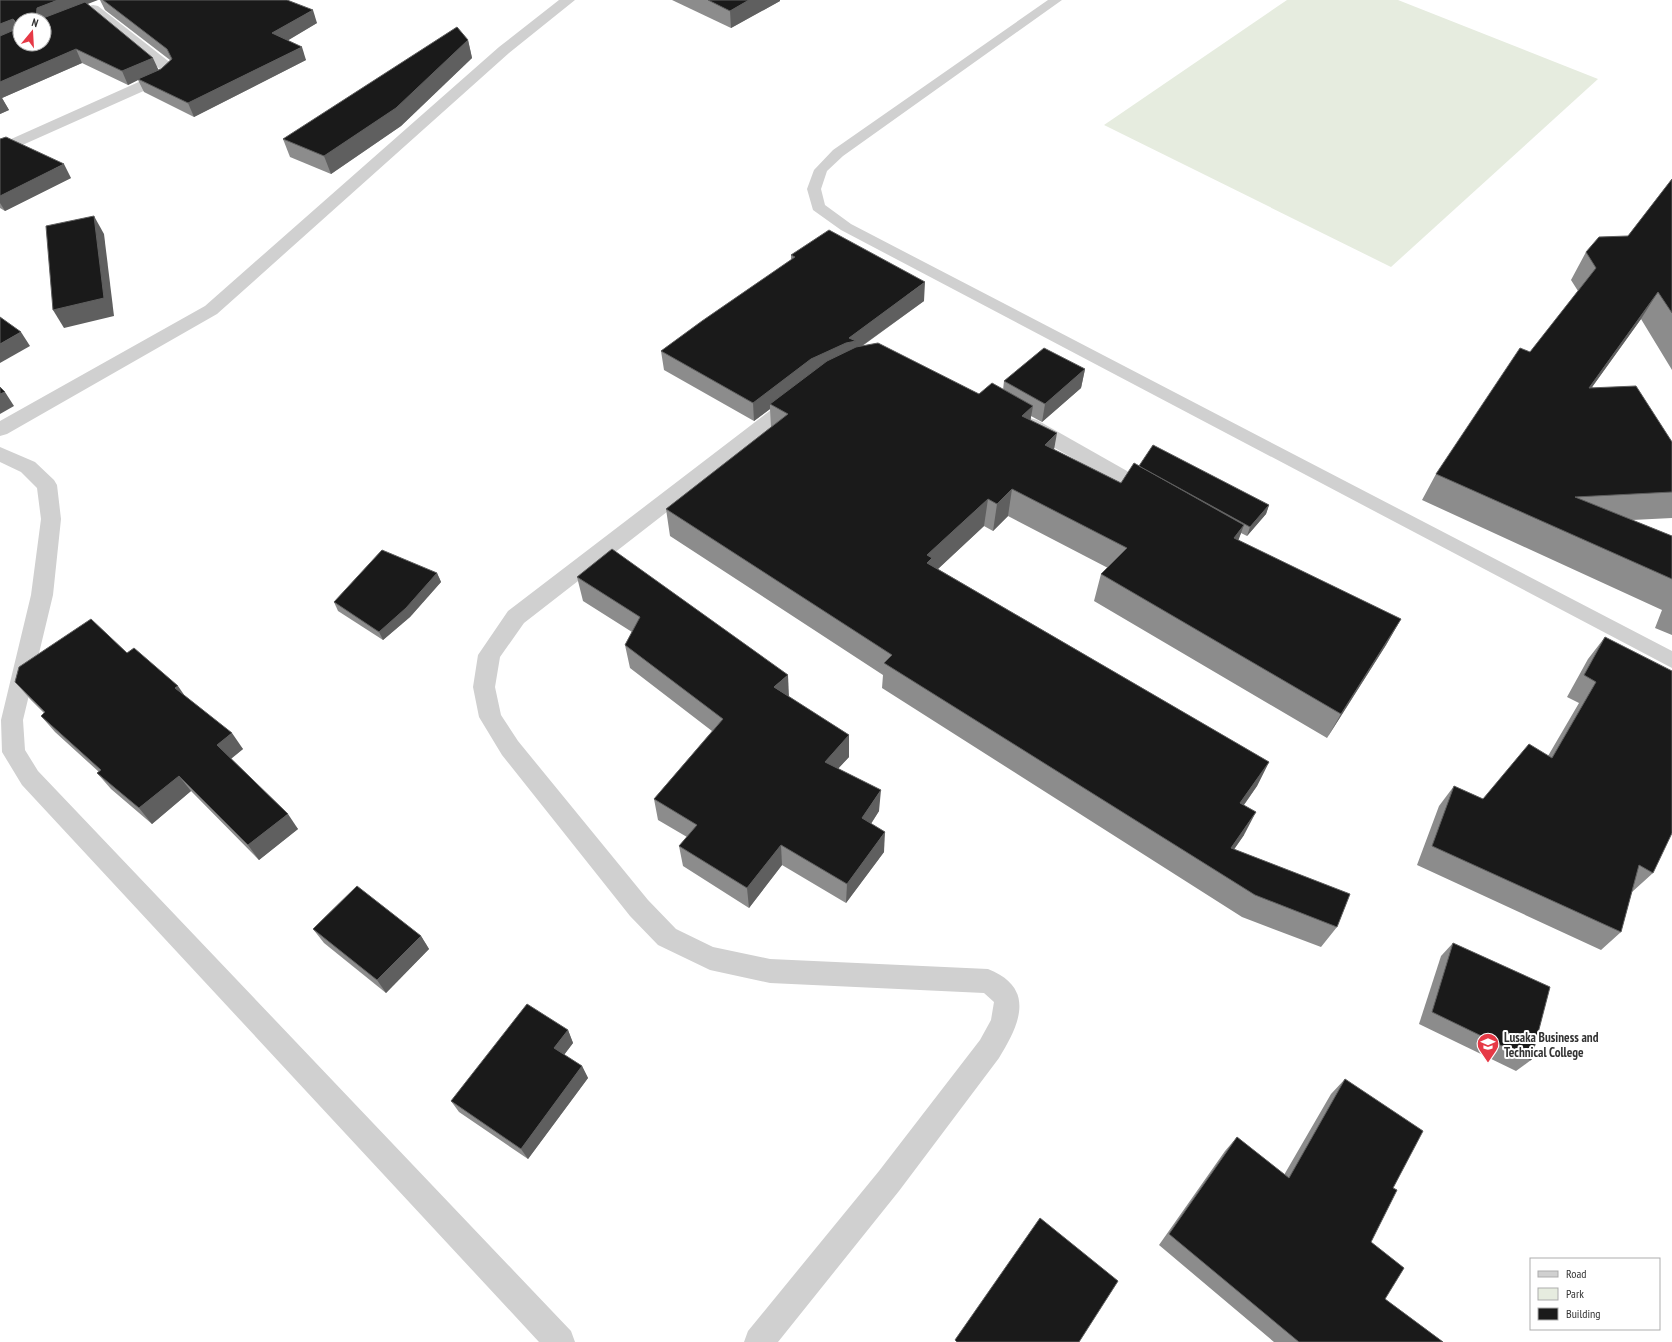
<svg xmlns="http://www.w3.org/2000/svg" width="1672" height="1342" viewBox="0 0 1672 1342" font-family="'PT Sans Narrow',sans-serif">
<rect width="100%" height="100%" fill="#fff"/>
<!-- green -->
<polygon fill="#e6ecdf" points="1287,0 1398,0 1598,79 1391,267 1104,125"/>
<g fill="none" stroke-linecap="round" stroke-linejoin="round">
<!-- service -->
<polygon fill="#d0d0d0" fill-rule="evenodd" points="1048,0 1062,0 843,156 827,171 821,189 825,205 851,224 1672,651 1672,668 841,230 813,210 807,189 814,170 833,150"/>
<!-- minor -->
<g fill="#d0d0d0" fill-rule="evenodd">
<polygon points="559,0 575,0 509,53 217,314 7,434 0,436 0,421 205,306 499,47"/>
<polygon points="93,5 98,6 172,64 176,73 166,81 0,155 0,144 161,72 160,69 88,12 86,9 88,6"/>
<path d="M795 396 802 397 804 402 802 407 524 623 500 657 495 687 501 715 518 741 648 900 676 929 713 947 770 959 988 969C1036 988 1020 1024 999 1058L899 1191 778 1342H744L748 1331 879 1171 980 1040 991 1020 994 1002 984 993 770 983 710 970 658 945 630 916 502 755 479 717 473 687 478 655 508 611 788 397Z"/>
<polygon points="1030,418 1037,420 1157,488 1160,493 1157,498 1150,500 1143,498 1023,430 1021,425 1023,420"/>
<polygon points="0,447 35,462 54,480 57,485 61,519 53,595 23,720 25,750 38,771 571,1331 575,1342 539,1342 22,785 2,752 1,720 31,595 41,519 37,488 21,472 0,462"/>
</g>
</g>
<!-- wall -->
<g fill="#8c8c8c">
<polygon points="0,0 87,4 159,70 161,69 170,60 105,10 100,0 287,0 317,23 288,40 306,60 194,117 144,92 138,80 128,85 82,63 2,98 9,110 0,114"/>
<polygon points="672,0 780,0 780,1 731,28"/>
<polygon points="468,40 472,58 401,126 331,174 290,157 283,139"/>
<polygon points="0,139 71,178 5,211 0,208"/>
<polygon points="1672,179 1672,370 1641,319 1592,387 1672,442 1672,518 1632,520 1672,536 1672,635 1655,628 1662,610 1422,500 1436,474 1578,291 1571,280 1586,252 1628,236"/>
<polygon points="791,255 924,301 861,347 979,394 1003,390 1004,381 1085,369 1081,388 1042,422 1031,416 1030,420 1054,450 1121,483 1139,466 1269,505 1266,514 1247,536 1241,533 1238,540 1401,619 1386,645 1327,738 1094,601 1101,574 1108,568 1008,516 993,531 984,526 938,569 1269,762 1257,786 1244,805 1244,835 1234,849 1337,927 1321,947 1242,917 882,688 883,675 670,536 666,509 771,427 770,409 754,421 664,370 661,351 791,260"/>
<polygon points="437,573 441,582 410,617 383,640 338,611 334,602"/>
<polygon points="577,577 789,697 849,735 849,757 838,768 879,811 871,824 884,852 846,903 782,865 749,908 683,866 679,846 687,837 658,820 654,799 712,731 630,668 625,645 632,632 583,601"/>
<polygon points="1605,637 1653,873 1632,892 1632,891 1621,932 1601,950 1417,865 1439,806 1454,786 1483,799 1548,756 1579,703 1567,697 1588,659"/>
<polygon points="127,653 185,696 243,749 231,759 298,829 259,860 191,791 152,824 111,789 97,773 99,772 55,732 41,716 44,713 30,699 15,682"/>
<polygon points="313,929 421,936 429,949 386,993 324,943"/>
<polygon points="1453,943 1531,1060 1516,1071 1419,1024 1441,956"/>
<polygon points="568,1030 573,1043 564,1055 582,1066 588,1078 528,1159 459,1112 451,1101"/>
<polygon points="1345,1079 1393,1188 1371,1242 1385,1299 1443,1342 1274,1342 1159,1245 1225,1151 1237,1137 1284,1175 1331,1094"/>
</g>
<!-- shaded-wall -->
<g fill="#5f5f5f">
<polygon points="58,0 98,0 44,21 36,20 36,19 37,8"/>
<polygon points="749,0 780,0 780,1 731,28 730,11"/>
<polygon points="313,10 317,23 277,47 272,33"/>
<polygon points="13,19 20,33 0,40 0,24"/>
<polygon points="468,40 472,58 401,126 331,174 324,156"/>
<polygon points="302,47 306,60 194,117 188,103"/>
<polygon points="76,49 82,63 2,98 9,110 0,114 0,82"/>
<polygon points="153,58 159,71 138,79 138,80 128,85 122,71"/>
<polygon points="64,164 71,178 5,211 0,203 0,196"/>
<polygon points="94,216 104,234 114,316 64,328 53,310"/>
<polygon points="925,282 924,301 856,350 770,404 770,409 754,421 753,403 811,359 849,338"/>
<polygon points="1658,292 1641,319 1572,415 1589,388"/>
<polygon points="21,332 30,346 0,363 0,344"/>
<polygon points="1085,369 1081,388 1042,422 1045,404"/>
<polygon points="5,392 14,406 0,414 0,394"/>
<polygon points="1033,406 1028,434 1022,416"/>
<polygon points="1057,433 1052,461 1045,445"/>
<polygon points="1012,489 1008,516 993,531 997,504"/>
<polygon points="988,499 984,526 925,581 927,555"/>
<polygon points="1269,505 1266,514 1247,536 1250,527"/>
<polygon points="1244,525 1234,552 1234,538"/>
<polygon points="437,573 441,582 410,617 383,640 379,632"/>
<polygon points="1401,619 1386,645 1327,738 1341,714"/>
<polygon points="788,675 789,697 774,687"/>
<polygon points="178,686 189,702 175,688"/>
<polygon points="232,733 243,749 228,761 217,745"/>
<polygon points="849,735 849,757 825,783 825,762"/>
<polygon points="1269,762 1257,786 1229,826 1240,803"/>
<polygon points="179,776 191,791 152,824 139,808"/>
<polygon points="881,790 879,811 861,839 862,818"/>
<polygon points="1256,812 1244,835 1220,870 1231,848"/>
<polygon points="288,814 298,829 259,860 248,845"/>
<polygon points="885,832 884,852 846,903 847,884"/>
<polygon points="781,845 782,865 749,908 747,888"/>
<polygon points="421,936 429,949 386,993 377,980"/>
<polygon points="568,1030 573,1043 560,1060 554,1048"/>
<polygon points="582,1066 588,1078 528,1159 521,1149"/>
</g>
<!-- building -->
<g fill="#1a1a1a" stroke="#5f5f5f">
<polygon points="0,0 58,0 37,8 36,19 38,20 20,20 20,44 44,44 44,20 38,20 85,2 153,58 122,71 76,49 0,82 0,36 14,30 15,21 13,19 0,24"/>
<polygon points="103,0 287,0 313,10 272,33 302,47 188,103 138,79 161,69 172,59 167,49"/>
<polygon points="708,0 749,0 730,11"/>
<polygon points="457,27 468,40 396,108 324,156 283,139"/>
<polygon points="6,137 64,164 0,196 0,139"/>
<polygon points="1672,179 1672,313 1658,292 1589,388 1636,386 1672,442 1672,492 1575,497 1672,536 1672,579 1436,474 1520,348 1530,352 1596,268 1586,252 1599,237 1628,236"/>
<polygon points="94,216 104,298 53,310 46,226"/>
<polygon points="829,230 925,282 849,338 856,341 846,343 811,359 753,403 661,351 702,321 795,257 791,255"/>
<polygon points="0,317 21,332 0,344"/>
<polygon points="878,343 979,394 992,383 1033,406 1022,416 1057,433 1045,445 1121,483 1134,463 1244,525 1234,538 1401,619 1341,714 1101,574 1127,548 1012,489 997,504 988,499 927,555 932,558 927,563 1269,762 1240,803 1256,812 1231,848 1350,894 1337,927 1255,895 884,663 892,655 666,509 788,414 770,404 827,361 856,347"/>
<polygon points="1044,348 1085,369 1045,404 1004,381"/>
<polygon points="0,387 5,392 0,394"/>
<polygon points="1153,445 1269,505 1250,527 1139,466"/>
<polygon points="612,549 788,675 774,687 849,735 825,762 881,790 862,818 885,832 847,884 781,845 747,888 679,846 697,825 654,799 723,719 625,645 640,617 577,577"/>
<polygon points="382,550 437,573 406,608 379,632 334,602"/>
<polygon points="91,619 127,653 134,648 178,686 175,688 232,733 217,745 288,814 248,845 179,776 139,808 97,773 101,770 41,716 45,712 15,682 19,667"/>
<polygon points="1605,637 1672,671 1672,833 1653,873 1639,865 1621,932 1432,846 1454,786 1483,799 1529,744 1552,758 1596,682 1584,675"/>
<polygon points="357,886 421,936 377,980 313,929"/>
<polygon points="1453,943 1550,987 1531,1060 1432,1012"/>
<polygon points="527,1004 568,1030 554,1048 582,1066 521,1149 451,1101"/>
<polygon points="1345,1079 1423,1131 1393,1188 1397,1190 1371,1242 1404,1268 1385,1299 1443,1342 1299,1342 1169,1234 1237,1137 1289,1178"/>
<polygon points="1040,1218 1118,1281 1079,1342 957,1342 955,1340"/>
</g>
<!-- icons -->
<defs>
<g id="university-pin" transform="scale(1.15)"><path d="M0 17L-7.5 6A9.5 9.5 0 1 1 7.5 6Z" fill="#e63946" stroke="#fff"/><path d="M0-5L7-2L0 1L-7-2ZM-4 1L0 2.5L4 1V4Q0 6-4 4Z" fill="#fff"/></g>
</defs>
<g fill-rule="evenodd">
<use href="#university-pin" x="1488" y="1044"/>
</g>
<g text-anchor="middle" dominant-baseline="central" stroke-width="4" stroke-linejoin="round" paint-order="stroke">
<!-- near-poi labels -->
<g font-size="13" font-weight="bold" fill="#333" stroke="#fff" text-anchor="start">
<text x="1504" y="1037">Lusaka Business and<tspan x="1504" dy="15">Technical College</tspan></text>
</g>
</g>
<!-- legend -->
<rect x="1530" y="1258" width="130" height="72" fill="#ffffff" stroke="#adadad"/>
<rect x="1538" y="1271" width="20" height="6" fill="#d0d0d0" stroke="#adadad"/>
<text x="1566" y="1278" font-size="12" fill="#333333">Road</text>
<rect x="1538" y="1288" width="20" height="12" fill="#e6ecdf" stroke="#adadad"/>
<text x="1566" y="1298" font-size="12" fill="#333333">Park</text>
<rect x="1538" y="1308" width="20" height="12" fill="#1a1a1a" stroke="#adadad"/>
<text x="1566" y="1318" font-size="12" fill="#333333">Building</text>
<!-- north arrow -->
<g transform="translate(32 32) rotate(18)"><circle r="19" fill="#ffffff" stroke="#adadad"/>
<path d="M0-3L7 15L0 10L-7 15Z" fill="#e63946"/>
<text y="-6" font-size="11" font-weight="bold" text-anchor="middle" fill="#333333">N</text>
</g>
</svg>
